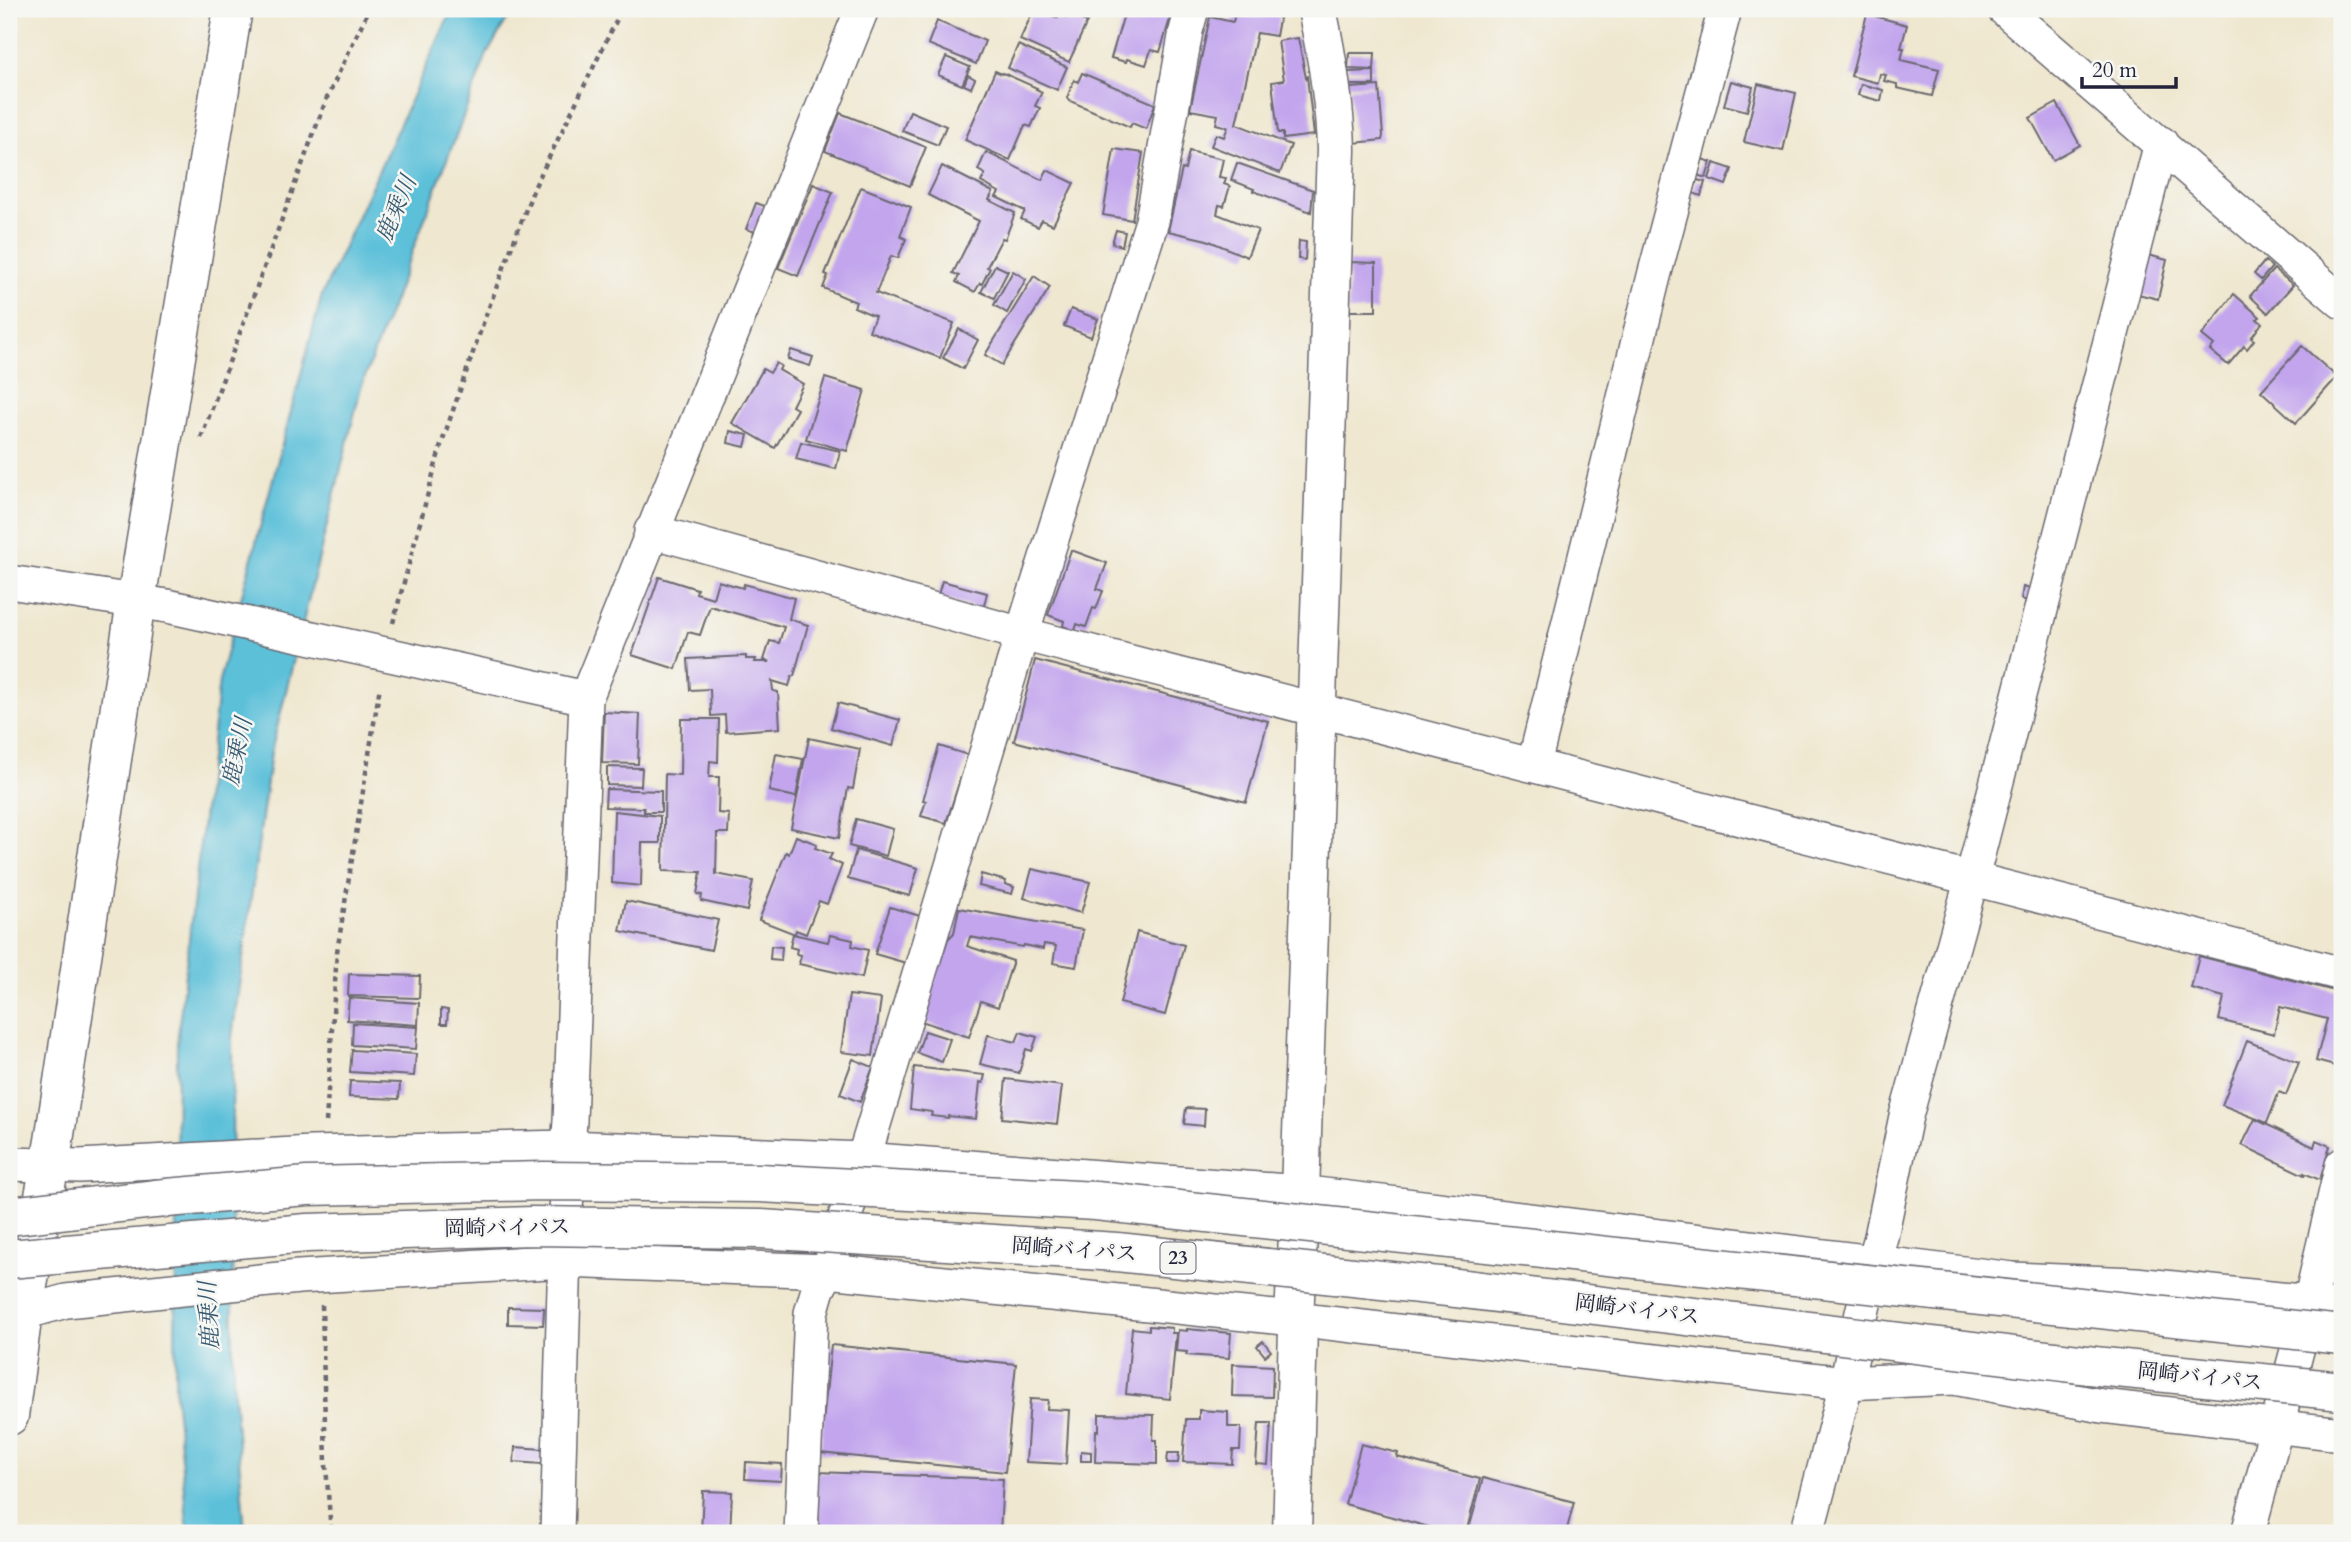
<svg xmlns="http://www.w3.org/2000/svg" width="2351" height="1542" viewBox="0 0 2351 1542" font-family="Cardo,'Noto Serif JP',serif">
<rect width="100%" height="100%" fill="#f6f6f2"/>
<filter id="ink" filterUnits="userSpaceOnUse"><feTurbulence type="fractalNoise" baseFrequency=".0143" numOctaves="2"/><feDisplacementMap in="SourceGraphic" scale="14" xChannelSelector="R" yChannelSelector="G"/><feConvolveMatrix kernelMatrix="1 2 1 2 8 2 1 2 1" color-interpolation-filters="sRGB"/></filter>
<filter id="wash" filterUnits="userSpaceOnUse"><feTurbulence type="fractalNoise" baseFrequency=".00686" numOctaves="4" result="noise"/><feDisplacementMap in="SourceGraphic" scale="28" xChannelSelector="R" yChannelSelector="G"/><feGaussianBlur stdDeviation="1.57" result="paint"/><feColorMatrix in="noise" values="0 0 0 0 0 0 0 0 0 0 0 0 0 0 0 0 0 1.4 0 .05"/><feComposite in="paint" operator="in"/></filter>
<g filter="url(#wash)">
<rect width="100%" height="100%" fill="#efe7cf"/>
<!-- water -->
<polygon fill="#5bc0d9" stroke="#3e718a" stroke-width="2" points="452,9 513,9 487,54 361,387 271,752 232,1037 233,1381 245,1533 188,1533 175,1392 177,1043 219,681 322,295"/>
<g id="blocks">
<!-- building -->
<g fill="#c2a5ed">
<polygon points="1034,9 1058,18 1059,14 1068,18 1069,15 1087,22 1069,62 1020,40"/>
<polygon points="1141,9 1173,9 1160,52 1151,50 1146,65 1127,59 1126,62 1111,58 1125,11 1139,16"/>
<polygon points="1236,9 1281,9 1276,36 1257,33 1236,124 1291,145 1280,173 1211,146 1216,134 1224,137 1228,127 1216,124 1218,115 1190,110 1210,17 1233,22"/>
<polygon points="1867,14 1907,25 1901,48 1904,48 1901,60 1939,69 1932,96 1897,88 1897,84 1884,81 1886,75 1880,74 1878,83 1851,76"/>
<polygon points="937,21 985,41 976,64 928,44"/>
<polygon points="1298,38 1306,78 1307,77 1314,135 1283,139 1283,133 1278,133 1272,82 1284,80 1278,41"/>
<polygon points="1018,45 1067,67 1057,90 1008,68"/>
<polygon points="1349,53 1375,53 1374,70 1348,69"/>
<polygon points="946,57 970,67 962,85 938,75"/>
<polygon points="995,71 1002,74 1003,73 1037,88 1036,89 1042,92 1035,106 1040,108 1031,127 1025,125 1010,160 965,140"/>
<polygon points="1374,71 1374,85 1348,85 1348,72"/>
<polygon points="1082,73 1155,104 1146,129 1132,123 1130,127 1070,101 1067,98 1074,80 1078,82"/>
<polygon points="968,75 975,79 971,88 964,85"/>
<polygon points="1731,81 1753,87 1747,111 1724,105"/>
<polygon points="1758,84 1796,93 1783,151 1744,142"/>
<polygon points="1861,84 1883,90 1881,101 1858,95"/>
<polygon points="1379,86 1383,136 1382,140 1354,143 1350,88"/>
<polygon points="2057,103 2080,145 2053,160 2030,118"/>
<polygon points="910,111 946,126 938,145 902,131"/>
<polygon points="840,113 926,147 910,186 825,151"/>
<polygon points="1114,149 1143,153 1132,220 1103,215"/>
<polygon points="1189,151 1223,159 1219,177 1226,178 1224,184 1230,186 1224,206 1219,205 1217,214 1258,230 1247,257 1207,240 1168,231 1182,169 1185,170"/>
<polygon points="986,152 1042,180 1047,170 1074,183 1053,225 1042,220 1038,227 1021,219 1025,211 996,197 999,192 981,182 985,174 978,170"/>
<polygon points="1702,159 1711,162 1706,178 1697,175"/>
<polygon points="1237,163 1313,190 1311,212 1253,191 1254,189 1231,180"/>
<polygon points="1714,163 1732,169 1726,185 1709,179"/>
<polygon points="942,166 993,192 989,200 1015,213 1005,239 1002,238 987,267 990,268 982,284 980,283 975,292 956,282 959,276 953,273 979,221 928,195"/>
<polygon points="1697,180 1705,182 1701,196 1693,193"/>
<polygon points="813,184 833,192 798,276 778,268"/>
<polygon points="861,187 911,207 900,236 906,239 898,258 891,256 876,293 954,323 940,358 869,331 875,316 854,307 856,302 823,288 828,275 825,274"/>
<polygon points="756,203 765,206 755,232 746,229"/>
<polygon points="1116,230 1125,232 1122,246 1112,243"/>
<polygon points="1299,241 1306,242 1305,260 1298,259"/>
<polygon points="2144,254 2167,260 2158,299 2134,293"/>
<polygon points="2265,261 2272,267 2261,280 2254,274"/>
<polygon points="1349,262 1376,263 1376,311 1348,311"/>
<polygon points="995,265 1008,271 994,298 981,292"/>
<polygon points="2274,269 2293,285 2268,313 2250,296"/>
<polygon points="1013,271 1026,279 1007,313 994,305"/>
<polygon points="1034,276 1050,287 1002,365 985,355"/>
<polygon points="2234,294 2260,317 2257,319 2262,323 2251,338 2254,340 2247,349 2244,346 2228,365 2210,350 2214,345 2202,335"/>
<polygon points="1071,309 1098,319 1091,337 1064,326"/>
<polygon points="959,329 978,340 963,369 943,358"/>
<polygon points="2302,346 2337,377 2296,423 2261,391"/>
<polygon points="791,350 813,357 810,366 788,359"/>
<polygon points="776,363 781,366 779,370 803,384 792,406 797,409 775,448 732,423 763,369 770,373"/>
<polygon points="825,378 865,390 847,451 806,439"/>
<polygon points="730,431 748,435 745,447 728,443"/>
<polygon points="801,442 840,451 836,469 796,459"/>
<polygon points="1071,550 1107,563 1097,589 1103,591 1096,609 1093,608 1086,627 1077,624 1075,631 1063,626 1064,621 1048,615"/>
<polygon points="659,577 697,589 696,593 713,598 718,581 743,588 744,584 794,598 789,619 808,625 794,676 792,676 789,686 772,681 773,691 778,692 780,728 726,732 725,715 711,716 710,689 690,690 688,659 746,656 746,659 756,659 755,662 770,662 764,660 770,641 779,643 784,627 710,606 700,635 688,632 676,669 632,655"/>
<polygon points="942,581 987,593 983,610 937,598"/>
<polygon points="2023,587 2031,589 2028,601 2021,599"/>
<polygon points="1035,660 1268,721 1246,802 1014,741"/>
<polygon points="838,703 900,720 893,746 831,728"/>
<polygon points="604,712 640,714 638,764 602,763"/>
<polygon points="681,719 719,719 718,762 710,761 709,777 719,777 718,813 729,814 728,833 717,833 716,874 753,881 747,911 701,901 702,895 697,894 701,872 663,871 665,774 680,775"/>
<polygon points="809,738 860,749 853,789 848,788 839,838 791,828"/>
<polygon points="939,746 968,755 946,823 921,816 926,801 923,800"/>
<polygon points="776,754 803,759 796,797 769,791"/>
<polygon points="607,767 642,768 641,786 607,785"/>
<polygon points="606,789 661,791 661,812 644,812 644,808 605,807"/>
<polygon points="614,811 660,816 660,843 642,843 641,886 612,883"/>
<polygon points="856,819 893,829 886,856 849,846"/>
<polygon points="796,836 817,844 815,848 832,854 829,859 842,865 827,904 819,901 806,934 796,930 795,934 759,920 786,852 789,854"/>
<polygon points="856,850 918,868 910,896 848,879"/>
<polygon points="1032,869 1090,882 1081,913 1024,898"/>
<polygon points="981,874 1006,881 1005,884 1014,887 1012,894 979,886"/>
<polygon points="626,901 718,920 711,950 620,931"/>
<polygon points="890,907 920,916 906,963 875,954"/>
<polygon points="959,908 1083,930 1076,967 1053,963 1056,946 1044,944 1043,949 1024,945 1023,947 970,937 967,946 1013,961 998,1007 981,1001 969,1037 921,1021 948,939 954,933"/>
<polygon points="1137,932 1184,945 1165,1015 1120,1003"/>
<polygon points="793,934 828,942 830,935 853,940 852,946 868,950 862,978 799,964 801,955 796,954 797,949 790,947"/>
<polygon points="771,946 782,947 781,960 770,959"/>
<polygon points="2199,956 2342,993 2342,1068 2316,1061 2327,1019 2280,1007 2274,1034 2219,1020 2224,997 2191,988"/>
<polygon points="349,974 420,976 419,998 348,996"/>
<polygon points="849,995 881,999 873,1056 841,1052"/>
<polygon points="349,998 419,1003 418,1025 347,1020"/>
<polygon points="441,1009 448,1010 447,1024 441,1024"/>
<polygon points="353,1023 418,1027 416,1049 352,1045"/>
<polygon points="925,1031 950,1039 942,1062 917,1053"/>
<polygon points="1020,1032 1037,1037 1032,1051 1026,1049 1019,1073 980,1064 988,1035 1016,1042"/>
<polygon points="2247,1041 2299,1062 2286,1095 2279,1092 2267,1123 2222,1105"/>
<polygon points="352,1050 416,1054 414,1076 350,1072"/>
<polygon points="853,1059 873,1067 860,1102 840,1094"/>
<polygon points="914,1067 985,1075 983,1083 980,1082 976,1119 948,1116 948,1118 931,1116 932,1112 910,1109"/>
<polygon points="1006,1079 1062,1086 1057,1124 1002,1118"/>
<polygon points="350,1081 400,1083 399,1099 349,1097"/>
<polygon points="1186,1108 1205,1109 1204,1126 1184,1124"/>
<polygon points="2255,1119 2314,1147 2316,1140 2330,1146 2320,1180 2304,1173 2304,1175 2242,1145"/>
<polygon points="508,1307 544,1308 543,1325 508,1324"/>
<polygon points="1149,1326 1172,1328 1172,1333 1176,1333 1170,1399 1126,1394 1132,1328 1149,1330"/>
<polygon points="1187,1329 1231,1333 1229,1358 1186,1355 1187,1352 1176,1351 1178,1330 1187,1331"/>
<polygon points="1263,1341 1271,1351 1265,1356 1257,1346"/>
<polygon points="831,1345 1016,1364 1005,1472 820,1453"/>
<polygon points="1233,1364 1273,1366 1272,1397 1232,1396"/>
<polygon points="1030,1399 1048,1400 1047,1409 1069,1410 1066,1464 1026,1462"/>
<polygon points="1199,1410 1228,1412 1228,1427 1241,1427 1240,1450 1233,1450 1232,1464 1183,1462 1186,1419 1199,1419"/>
<polygon points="1099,1414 1154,1415 1153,1440 1157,1440 1157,1464 1095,1462 1096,1430 1099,1431"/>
<polygon points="1259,1423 1271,1423 1268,1465 1256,1464"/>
<polygon points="1361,1444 1398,1453 1397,1457 1480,1479 1466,1533 1451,1533 1345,1504"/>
<polygon points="515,1447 543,1449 542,1464 514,1462"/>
<polygon points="1081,1451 1091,1452 1091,1461 1081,1461"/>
<polygon points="1168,1453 1179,1453 1178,1463 1167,1463"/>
<polygon points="746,1462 782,1464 781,1481 745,1479"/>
<polygon points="817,1472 1003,1479 1000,1533 814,1533"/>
<polygon points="1483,1478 1574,1502 1566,1533 1468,1533"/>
<polygon points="703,1491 732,1492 730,1533 701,1533"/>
<polygon points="1317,1530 1352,1531 1352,1533 1316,1533"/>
</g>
</g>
</g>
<g filter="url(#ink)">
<use href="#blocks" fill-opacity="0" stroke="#6a676f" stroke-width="2"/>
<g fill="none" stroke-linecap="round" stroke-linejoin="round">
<!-- minor casing -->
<g stroke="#6a676f" stroke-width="36">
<g id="minor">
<polyline points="2004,9 2342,302"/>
<polyline points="651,531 1022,634 2342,974"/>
<polyline points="9,582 167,606 586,698"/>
<polyline points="1534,764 1654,276 1725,9"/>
<polyline points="9,1164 80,1166 311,1153 568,1147 862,1159 1300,1192 2013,1279 2135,1284 2310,1302 2342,1309"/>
<polyline points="9,1317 66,1301 299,1277 564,1261 828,1271 1294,1319 1845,1383 1954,1378 2102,1406 2342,1434"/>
<polyline points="557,1533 568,1147 570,1121 586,698 862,9"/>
<polyline points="801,1533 811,1313 818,1289 828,1271 871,1134 1022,634 1152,221 1186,31 1192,9"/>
<polyline points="1807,1533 1841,1404 1874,1261 1881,1237 1906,1116 1972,878 2161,143"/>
<polyline points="2248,1533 2310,1302 2342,1165"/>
</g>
</g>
<!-- tertiary casing -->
<g stroke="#6a676f" stroke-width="41">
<g id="tertiary">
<polyline points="9,1416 23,1313 54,1141 136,601 233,9"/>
<path d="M1292 1533 1298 1329 1294 1319 1300 1192 1336 150C1335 102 1327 56 1317 9"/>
</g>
</g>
<!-- path -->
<g stroke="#6a676f" stroke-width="4.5" stroke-dasharray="5 5" stroke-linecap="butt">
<polyline points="201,438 326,100 369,9"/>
<polyline points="393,623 441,445 486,315 534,188 622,9"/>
<polyline points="326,1122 337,952 380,686"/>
<polyline points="322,1305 326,1465 331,1533"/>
</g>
<!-- minor -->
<use href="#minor" stroke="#fff" stroke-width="33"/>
<!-- tertiary -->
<use href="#tertiary" stroke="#fff" stroke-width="38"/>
<!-- trunk-bridge casing -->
<g stroke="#6a676f" stroke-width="41" stroke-linecap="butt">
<g id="trunk-bridge">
<polyline points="9,1216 155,1199 307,1186 544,1181 760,1183 1096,1201 2342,1335"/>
<polyline points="9,1259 307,1233 532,1226 761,1229 1117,1252 1448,1287 2096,1366 2342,1391"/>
</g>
</g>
<!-- trunk-bridge -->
<use href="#trunk-bridge" stroke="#fff" stroke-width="38"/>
</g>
</g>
<g text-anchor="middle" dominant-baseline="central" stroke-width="5" stroke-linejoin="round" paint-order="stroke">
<!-- shield labels -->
<rect fill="#f6f6f2" stroke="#626272" stroke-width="2" x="1160.5" y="1242.5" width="35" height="31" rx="5"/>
<g font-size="19" font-weight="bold" fill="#22223b">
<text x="1178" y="1258">23</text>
</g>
<!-- street labels -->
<g font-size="21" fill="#22223b" stroke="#f6f6f2">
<text transform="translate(507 1228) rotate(-1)">岡崎バイパス</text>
<text transform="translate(1074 1250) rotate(4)">岡崎バイパス</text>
<text transform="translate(1637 1310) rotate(7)">岡崎バイパス</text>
<text transform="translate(2200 1377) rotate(6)">岡崎バイパス</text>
</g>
<!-- water labels -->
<g font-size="23" font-style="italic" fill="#365972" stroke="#f6f6f2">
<text transform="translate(396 209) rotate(-67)">鹿乗川</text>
<text transform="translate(237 752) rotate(-78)">鹿乗川</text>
<text transform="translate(209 1316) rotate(-93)">鹿乗川</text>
</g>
</g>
<!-- margin -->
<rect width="2351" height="1542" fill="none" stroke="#f6f6f2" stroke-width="35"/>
<!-- scale -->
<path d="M2082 77v10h94v-10" fill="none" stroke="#22223b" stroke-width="3.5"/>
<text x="2092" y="77" font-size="21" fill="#22223b" stroke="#f6f6f2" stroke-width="5" paint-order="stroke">20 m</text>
</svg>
